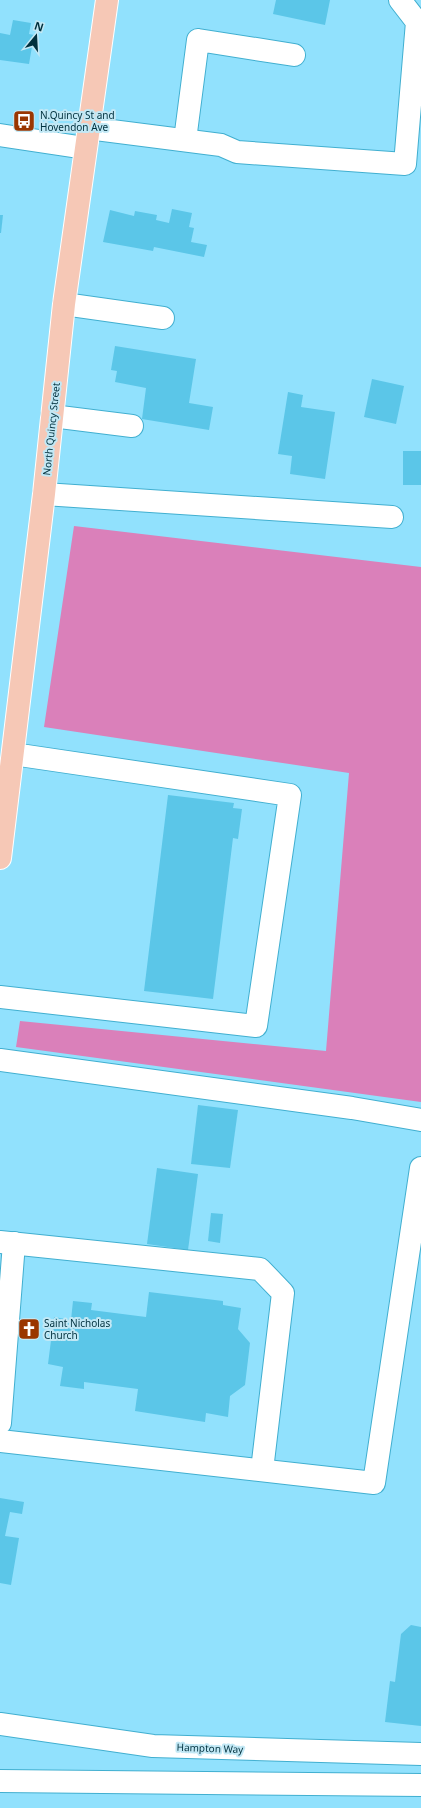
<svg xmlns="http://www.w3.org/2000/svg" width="421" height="1808" viewBox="0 0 421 1808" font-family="'Noto Sans',sans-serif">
<rect width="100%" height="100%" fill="#91e1fd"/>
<!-- forest -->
<polygon fill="#da80ba" points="74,526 421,567 421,1102 16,1047 20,1021 326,1051 349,773 44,727"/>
<!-- building -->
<g fill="#5bc6e8">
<polygon points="276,0 330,0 325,25 273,14"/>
<polygon points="13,20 31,23 29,34 34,35 29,64 0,60 0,33 10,35"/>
<polygon points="172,209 192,213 189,227 194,228 191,242 207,245 204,257 154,247 153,251 103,242 110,210 134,216 135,211 157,215 156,220 169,223"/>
<polygon points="0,215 3,215 1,233 0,233"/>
<polygon points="115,346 196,359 189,403 213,407 209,430 142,419 146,388 115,382 117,371 111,370"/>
<polygon points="372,379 404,386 396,424 364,417"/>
<polygon points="288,392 303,395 301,407 335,412 325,479 290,474 292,456 278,454"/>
<rect x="403" y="451" width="18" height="34"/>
<polygon points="168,795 234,803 233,808 242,809 238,839 233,838 213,999 144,991"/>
<polygon points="198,1105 238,1110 230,1168 191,1164"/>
<polygon points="157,1168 198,1174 188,1250 147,1244"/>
<polygon points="211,1213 223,1214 220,1243 208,1241"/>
<polygon points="149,1292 223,1301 223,1305 241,1308 238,1329 250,1343 245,1385 230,1396 228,1417 206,1413 205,1422 135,1411 138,1389 84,1382 84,1389 60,1386 63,1367 48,1364 54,1317 71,1320 73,1301 92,1303 91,1310 146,1317"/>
<polygon points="0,1498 24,1502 22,1514 10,1512 5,1536 19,1538 11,1585 0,1583"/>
<polygon points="411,1625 421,1627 421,1726 385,1722 390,1681 395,1682 401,1634"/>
</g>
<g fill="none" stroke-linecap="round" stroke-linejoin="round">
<!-- minor casing -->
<g stroke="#41afd0" stroke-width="24">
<g id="minor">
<polyline points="88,128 221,145 237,152 405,164 417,22 400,0"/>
<polyline points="0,135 85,148"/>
<polyline points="185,140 198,40 294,55"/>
<polyline points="64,304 163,318"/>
<polyline points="52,416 132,426"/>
<polyline points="44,494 392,517"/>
<polyline points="0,997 256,1026 290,795 13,754"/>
<polyline points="0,1060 352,1108 421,1120"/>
<polyline points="0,1242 260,1269 283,1293 262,1470"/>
<polyline points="0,1423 14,1243"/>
<polyline points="0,1441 374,1483 421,1168"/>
<polyline points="0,1724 153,1746 421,1754"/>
<polyline points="0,1781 421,1785"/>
</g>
</g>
<!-- major casing -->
<g stroke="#fff" stroke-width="24">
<polyline id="major" points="0,858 44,494 64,304 107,0"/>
</g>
<!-- minor -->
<use href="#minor" stroke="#fff" stroke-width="22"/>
<!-- major -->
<use href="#major" stroke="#f6c8b6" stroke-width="22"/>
</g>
<!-- icons -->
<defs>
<g id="bus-square" transform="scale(1.15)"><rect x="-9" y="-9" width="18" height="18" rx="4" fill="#9a3600" stroke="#c2e8f5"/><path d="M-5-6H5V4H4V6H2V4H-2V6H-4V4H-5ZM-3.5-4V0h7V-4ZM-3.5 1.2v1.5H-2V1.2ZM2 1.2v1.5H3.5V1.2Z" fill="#fff"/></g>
<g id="church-square" transform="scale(1.15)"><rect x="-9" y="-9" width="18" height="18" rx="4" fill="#9a3600" stroke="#c2e8f5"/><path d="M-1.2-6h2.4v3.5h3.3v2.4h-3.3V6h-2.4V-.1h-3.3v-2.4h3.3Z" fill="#fff"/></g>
</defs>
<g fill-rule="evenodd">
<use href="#bus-square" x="24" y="121"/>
<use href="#church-square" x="29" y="1329"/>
</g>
<g text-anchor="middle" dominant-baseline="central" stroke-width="4" stroke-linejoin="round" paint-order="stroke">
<!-- poi labels -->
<g font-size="10" fill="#00303d" stroke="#c2e8f5" text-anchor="start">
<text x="40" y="115">N.Quincy St and<tspan x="40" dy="12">Hovendon Ave</tspan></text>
<text x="44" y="1323">Saint Nicholas<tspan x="44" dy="12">Church</tspan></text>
</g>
<!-- street labels -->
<g font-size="10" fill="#00303d" stroke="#c2e8f5">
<text transform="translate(51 429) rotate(-84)">North Quincy Street</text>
<text transform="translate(210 1748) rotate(2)">Hampton Way</text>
</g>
</g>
<!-- north arrow -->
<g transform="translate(36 36) rotate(18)" stroke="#c2e8f5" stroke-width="3" paint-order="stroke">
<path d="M0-3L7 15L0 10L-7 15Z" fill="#00303d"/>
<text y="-6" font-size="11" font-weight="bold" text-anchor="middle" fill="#00303d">N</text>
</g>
</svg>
